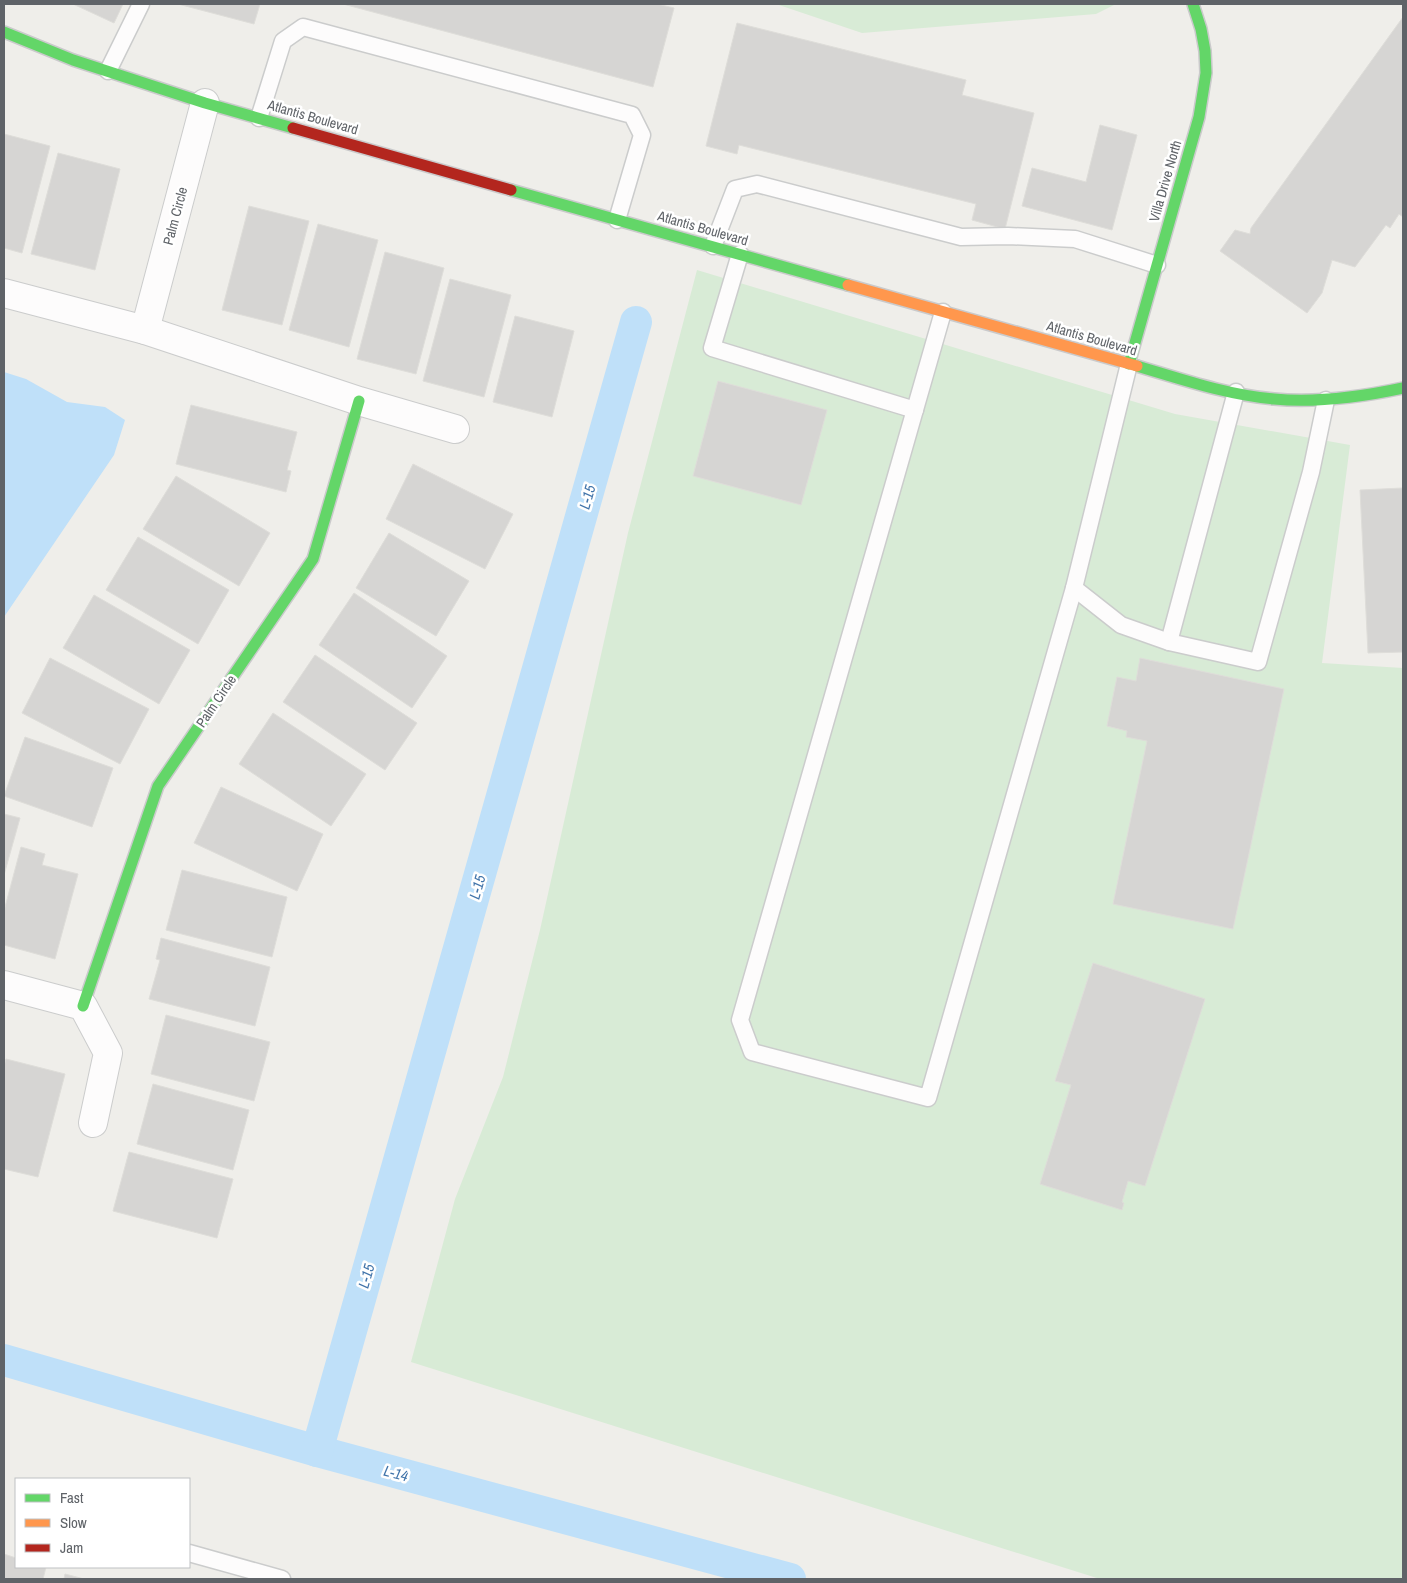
<svg xmlns="http://www.w3.org/2000/svg" width="1407" height="1583" viewBox="0 0 1407 1583" font-family="'Archivo Narrow',sans-serif">
<rect width="100%" height="100%" fill="#efeeea"/>
<!-- green -->
<g fill="#d8ebd6">
<polygon points="776,4 1116,4 1096,14 862,33"/>
<polygon points="697,270 1175,414 1350,445 1322,663 1403,668 1403,1579 1100,1579 411,1362 455,1199 503,1077 540,930 628,533"/>
</g>
<!-- water -->
<polygon fill="#bfe0f9" points="4,372 26,379 67,402 105,407 125,420 114,455 4,617"/>
<g fill="none" stroke-linecap="round" stroke-linejoin="round">
<!-- canal -->
<g stroke="#bfe0f9" stroke-width="32">
<polyline points="4,1360 317,1451 790,1579"/>
<polyline points="317,1451 636,322"/>
</g>
</g>
<!-- building -->
<g fill="#d6d5d3" stroke="#deddd9">
<polygon points="73,4 123,4 114,23"/>
<polygon points="178,4 260,4 254,24"/>
<polygon points="343,4 657,4 674,8 653,87"/>
<polygon points="1403,17 1403,217 1399,214 1390,228 1386,225 1355,267 1332,260 1322,293 1307,313 1220,251 1235,230 1250,234 1251,228"/>
<polygon points="737,23 966,80 962,95 1034,113 1005,229 972,220 976,204 739,145 737,154 706,146"/>
<polygon points="1100,125 1137,135 1112,230 1022,206 1032,168 1086,182"/>
<polygon points="4,134 50,146 22,253 4,248"/>
<polygon points="58,153 120,169 95,270 31,254"/>
<polygon points="249,206 309,221 282,325 222,310"/>
<polygon points="318,224 378,240 349,347 289,330"/>
<polygon points="385,252 444,268 416,374 357,359"/>
<polygon points="450,279 511,295 484,397 423,381"/>
<polygon points="515,316 574,331 552,417 493,402"/>
<polygon points="718,381 827,410 801,505 693,476"/>
<polygon points="191,405 297,432 287,470 291,471 286,492 176,464"/>
<polygon points="413,464 513,514 485,569 386,519"/>
<polygon points="176,476 270,533 239,586 143,529"/>
<polygon points="1403,488 1403,652 1368,653 1360,490"/>
<polygon points="389,533 469,581 436,636 356,588"/>
<polygon points="138,537 229,590 198,644 106,590"/>
<polygon points="354,593 447,656 412,708 319,645"/>
<polygon points="94,595 190,650 159,704 63,648"/>
<polygon points="315,655 417,723 385,770 283,702"/>
<polygon points="50,658 149,709 120,764 22,713"/>
<polygon points="1140,658 1284,689 1233,929 1113,904 1147,741 1126,737 1127,731 1107,726 1117,677 1136,681"/>
<polygon points="273,713 366,774 331,826 239,764"/>
<polygon points="25,737 113,768 92,827 4,796"/>
<polygon points="221,787 323,834 297,891 194,843"/>
<polygon points="4,814 20,818 4,875"/>
<polygon points="21,847 45,854 42,865 78,874 55,959 4,945 4,911"/>
<polygon points="182,870 287,897 272,957 166,930"/>
<polygon points="161,938 270,967 255,1026 149,999 160,960 156,959"/>
<polygon points="1093,963 1205,999 1145,1186 1128,1181 1122,1202 1124,1203 1122,1210 1040,1184 1071,1085 1055,1081"/>
<polygon points="166,1015 270,1042 254,1101 151,1074"/>
<polygon points="6,1059 65,1074 38,1177 4,1169 4,1066"/>
<polygon points="153,1084 249,1110 233,1170 137,1144"/>
<polygon points="129,1152 233,1179 217,1238 113,1211"/>
<polygon points="4,1554 16,1558 16,1567 46,1567 43,1579 4,1579"/>
<polygon points="65,1574 84,1579 64,1579"/>
</g>
<g fill="none" stroke-linecap="round" stroke-linejoin="round">
<!-- lane casing -->
<g stroke="#cbcccc" stroke-width="19">
<g id="lane">
<polyline points="108,71 141,4"/>
<polyline points="259,118 283,41 303,27 632,115 642,135 617,220"/>
<polyline points="713,246 735,189 757,184 961,237 1008,236 1075,239 1157,265"/>
<polyline points="740,254 712,348 915,410"/>
<polyline points="943,312 740,1020 752,1052 928,1098 1074,588"/>
<polyline points="1129,364 1074,588 1121,625 1169,642"/>
<polyline points="1236,392 1169,642 1258,662 1311,472 1326,400"/>
<polyline points="189,1553 282,1579"/>
</g>
</g>
<!-- street casing -->
<g stroke="#cbcccc" stroke-width="30">
<g id="street">
<polyline points="4,293 145,330 359,401 455,429"/>
<polyline points="145,330 205,103"/>
<polyline points="4,985 83,1006 108,1053 93,1123"/>
</g>
</g>
<!-- fast casing -->
<g stroke="#cacacb" stroke-width="14">
<g id="fast">
<polyline points="4,32 73,60 205,103 293,128"/>
<polyline points="511,190 848,285"/>
<polyline points="1129,364 1199,117 1206,73 1205,51 1201,29 1193,4"/>
<path d="M1137 366C1181 379 1227 395 1274 399 1317 403 1361 397 1403 388"/>
<polyline points="83,1006 158,786 313,559 359,401"/>
</g>
</g>
<!-- slow casing -->
<g stroke="#cacacb" stroke-width="14">
<polyline id="slow" points="848,285 1137,366"/>
</g>
<!-- jam casing -->
<g stroke="#cacacb" stroke-width="14">
<polyline id="jam" points="293,128 511,190"/>
</g>
<!-- lane -->
<use href="#lane" stroke="#fdfcfc" stroke-width="16"/>
<!-- street -->
<use href="#street" stroke="#fdfcfc" stroke-width="28"/>
<!-- fast -->
<use href="#fast" stroke="#63d668" stroke-width="11"/>
<!-- slow -->
<use href="#slow" stroke="#ff974d" stroke-width="11"/>
<!-- jam -->
<use href="#jam" stroke="#b3261e" stroke-width="11"/>
</g>
<g text-anchor="middle" dominant-baseline="central" stroke-width="5" stroke-linejoin="round" paint-order="stroke">
<!-- street labels -->
<g font-size="14" fill="#5f6368" stroke="#fff">
<text transform="translate(313 117) rotate(16)">Atlantis Boulevard</text>
<text transform="translate(1165 181) rotate(-74)">Villa Drive North</text>
<text transform="translate(175 216) rotate(-75)">Palm Circle</text>
<text transform="translate(703 228) rotate(16)">Atlantis Boulevard</text>
<text transform="translate(1092 338) rotate(16)">Atlantis Boulevard</text>
<text transform="translate(216 701) rotate(-56)">Palm Circle</text>
</g>
<!-- water labels -->
<g font-size="15" font-style="italic" fill="#4174aa" stroke="#fff">
<text transform="translate(587 497) rotate(-74)">L-15</text>
<text transform="translate(477 887) rotate(-74)">L-15</text>
<text transform="translate(366 1276) rotate(-74)">L-15</text>
<text transform="translate(396 1473) rotate(15)">L-14</text>
</g>
</g>
<!-- border -->
<rect width="1407" height="1583" fill="none" stroke="#5f6368" stroke-width="10"/>
<!-- legend -->
<rect x="15" y="1478" width="175" height="90" fill="#ffffff" stroke="#bfc1c3"/>
<rect x="25" y="1494" width="25" height="8" fill="#63d668" stroke="#bfc1c3"/>
<text x="60" y="1503" font-size="15" fill="#5f6368">Fast</text>
<rect x="25" y="1519" width="25" height="8" fill="#ff974d" stroke="#bfc1c3"/>
<text x="60" y="1528" font-size="15" fill="#5f6368">Slow</text>
<rect x="25" y="1544" width="25" height="8" fill="#b3261e" stroke="#bfc1c3"/>
<text x="60" y="1553" font-size="15" fill="#5f6368">Jam</text>
</svg>
